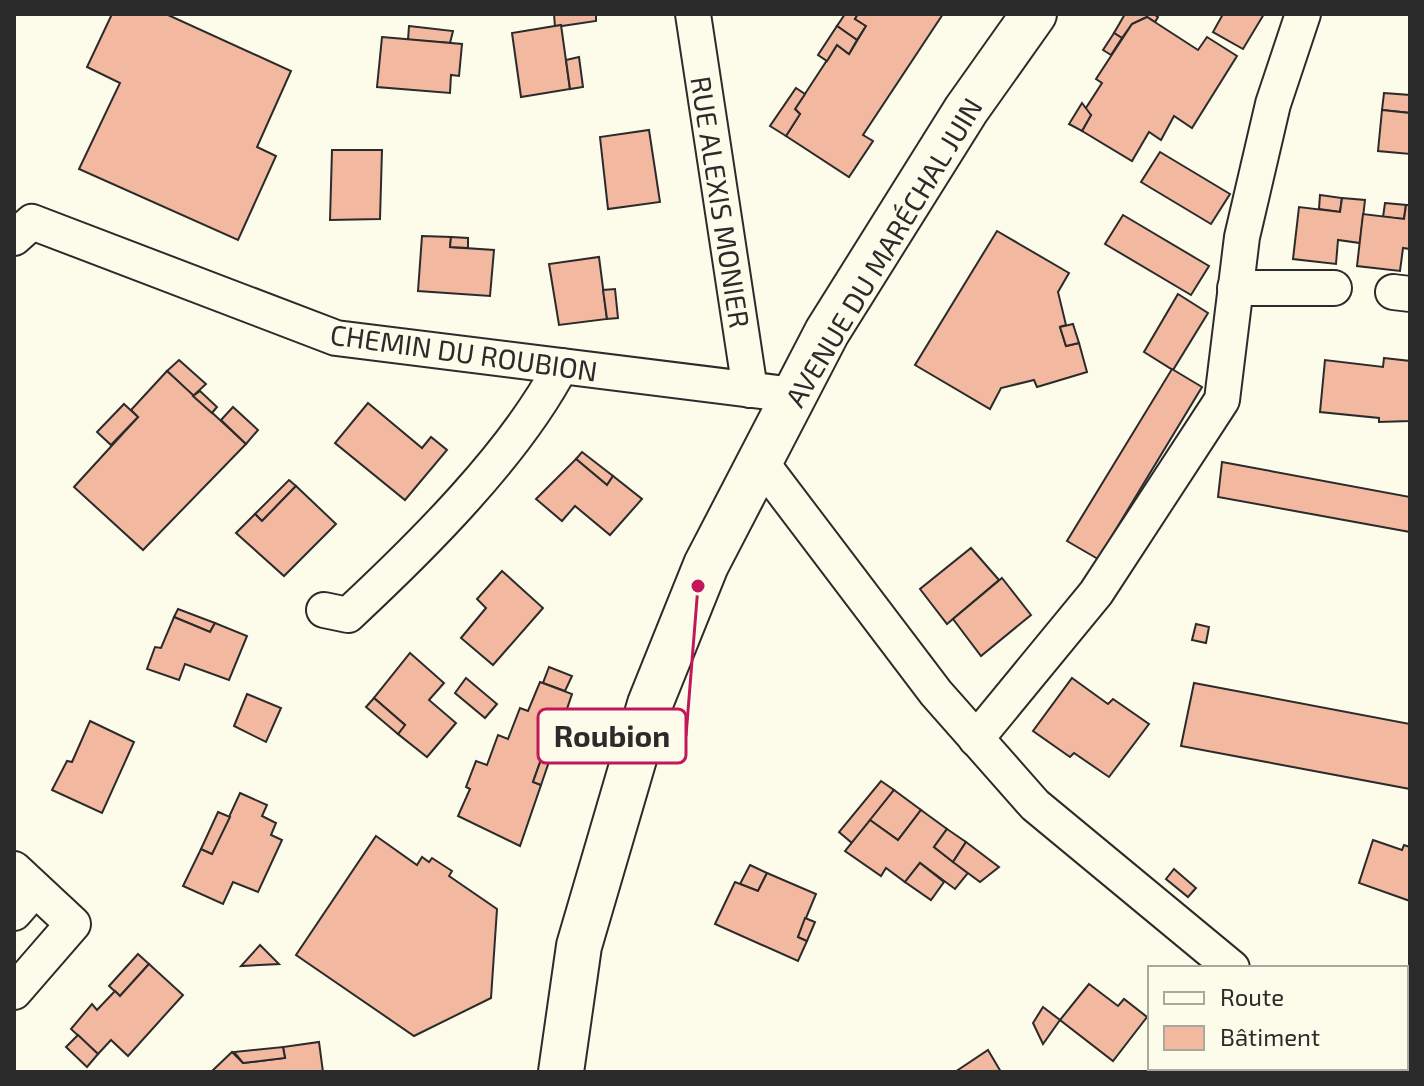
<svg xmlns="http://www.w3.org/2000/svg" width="1424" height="1086" viewBox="0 0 1424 1086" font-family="'Exo 2',sans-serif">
<rect width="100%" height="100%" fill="#fdfbea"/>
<!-- building -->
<g fill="#f2b8a0" stroke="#2b2b2b" stroke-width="2">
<polygon points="112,14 166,14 291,71 257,147 276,156 238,240 79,169 120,83 87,67"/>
<polygon points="554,14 596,14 596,21 555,27"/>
<polygon points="845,14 858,14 855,19 866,26 857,40 837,26"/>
<polygon points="858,14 943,14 863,135 873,141 849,177 786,136 800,114 795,109 837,45 849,54 866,26 855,19"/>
<polygon points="1125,14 1153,14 1158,17 1155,22 1147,17 1132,24 1122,38 1114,33"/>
<polygon points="1223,14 1264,14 1243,49 1213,32"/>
<polygon points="1147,17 1198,50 1207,37 1237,56 1192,128 1174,116 1161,140 1149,132 1132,161 1082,131 1091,115 1084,111 1102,83 1096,79 1132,24"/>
<polygon points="561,25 570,89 521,97 512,33"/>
<polygon points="409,26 453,31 450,43 408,40"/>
<polygon points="837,26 857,40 849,54 837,45 827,61 818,55"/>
<polygon points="1114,33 1122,38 1111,55 1103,50"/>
<polygon points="382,37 462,44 459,76 451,75 450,93 377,87"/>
<polygon points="579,57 583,87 570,89 566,60"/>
<polygon points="796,88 805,94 795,109 800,114 786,136 770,126"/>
<polygon points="1384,93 1410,95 1410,113 1382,110"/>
<polygon points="1082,103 1091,115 1082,131 1069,124"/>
<polygon points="1382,110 1410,113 1410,154 1378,151"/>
<polygon points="649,130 660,202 608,209 600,137"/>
<polygon points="332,150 382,150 380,219 330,220"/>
<polygon points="1160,152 1230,194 1211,224 1141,182"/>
<polygon points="1320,195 1342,198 1340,212 1319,209"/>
<polygon points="1342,198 1365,200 1360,243 1338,240 1336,264 1293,259 1299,207 1340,212"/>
<polygon points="1385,203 1406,205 1404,219 1383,217"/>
<polygon points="1406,205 1410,205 1410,249 1403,248 1400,271 1357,266 1363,214 1404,219"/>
<polygon points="1123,215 1209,266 1191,295 1105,244"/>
<polygon points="997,231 1069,273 1058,292 1066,325 1060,327 1066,346 1079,343 1087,372 1037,387 1034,380 1001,388 990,409 915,365"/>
<polygon points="422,236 451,237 450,247 494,250 490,296 418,291"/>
<polygon points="451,237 468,238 468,248 450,247"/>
<polygon points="599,257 607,319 559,325 549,264"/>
<polygon points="615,289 618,318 607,319 603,290"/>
<polygon points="1178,294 1208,313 1173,370 1144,352"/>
<polygon points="1073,324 1079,343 1066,346 1060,327"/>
<polygon points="1384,358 1410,361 1410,421 1379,422 1379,418 1320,412 1325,360 1383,367"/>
<polygon points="179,360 206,384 193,396 167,371"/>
<polygon points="1172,369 1202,387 1098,559 1067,541"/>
<polygon points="167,371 246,444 143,550 74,487 138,417 131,410"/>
<polygon points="200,391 217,407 212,413 193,396"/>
<polygon points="368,403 422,448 431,437 447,450 405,500 335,443"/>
<polygon points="124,404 138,417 111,445 97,432"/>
<polygon points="233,407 258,430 246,444 221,420"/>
<polygon points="582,452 613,476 607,485 576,459"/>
<polygon points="576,459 607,485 613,476 642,499 610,535 575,506 562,521 536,499"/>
<polygon points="1222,462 1410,497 1410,532 1218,497"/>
<polygon points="289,480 296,486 262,521 255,514"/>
<polygon points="296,486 336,524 284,576 236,533 255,514 262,521"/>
<polygon points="971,548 999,580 947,624 920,589"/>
<polygon points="502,571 543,608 493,665 461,638 486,608 477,599"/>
<polygon points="1002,578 1031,615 981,656 953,619"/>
<polygon points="178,609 215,623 210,632 174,617"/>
<polygon points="174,617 210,632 215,623 247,636 229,680 185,664 179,680 147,669 155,647 161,648"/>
<polygon points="1196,624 1209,627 1206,643 1192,640"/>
<polygon points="410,653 444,683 429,700 456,723 427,757 398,734 405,725 374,698"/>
<polygon points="549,667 572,676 565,691 543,683"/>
<polygon points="466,678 497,704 485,718 455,693"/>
<polygon points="1072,678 1108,704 1113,699 1149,724 1109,777 1074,753 1070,757 1033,731"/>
<polygon points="540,682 572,694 551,756 543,754 533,782 541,785 520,846 458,816 470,789 466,787 476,761 487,765 498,735 508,739 520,708 528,711"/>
<polygon points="1194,683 1410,724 1410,789 1181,746"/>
<polygon points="247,694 281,708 266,742 234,726"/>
<polygon points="374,698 405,725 398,734 366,707"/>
<polygon points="90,721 134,742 102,813 52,790 67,761 72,762"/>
<polygon points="543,754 551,756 541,785 533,782"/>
<polygon points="881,781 894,790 852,843 839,832"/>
<polygon points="894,790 921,810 898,840 870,820"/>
<polygon points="240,793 267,805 262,816 276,823 271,835 282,840 258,892 233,882 223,904 183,886 201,849 212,854"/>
<polygon points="921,810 947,829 934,847 968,873 955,889 920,863 905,882 886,868 881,876 845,851 870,820 898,840"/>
<polygon points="218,812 230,817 212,854 201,849"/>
<polygon points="947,829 966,842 953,862 934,847"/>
<polygon points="376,836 417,865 422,857 429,862 432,858 452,871 449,876 497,909 491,998 414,1036 296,955"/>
<polygon points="1373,840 1402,850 1404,845 1410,847 1410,901 1359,883"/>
<polygon points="966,842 999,867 980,882 953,862"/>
<polygon points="920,863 944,882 931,900 905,882"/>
<polygon points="750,865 767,873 758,891 740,884"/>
<polygon points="1174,869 1196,888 1188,897 1166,879"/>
<polygon points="767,873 816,894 798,937 807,941 798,961 715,924 735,882 758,891"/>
<polygon points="805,918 815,922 807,941 798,937"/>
<polygon points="260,945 279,964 241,966"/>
<polygon points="138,954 149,964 120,996 109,986"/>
<polygon points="149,964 183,995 128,1056 111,1040 98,1054 71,1029 92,1004 97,1010 115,991 120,996"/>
<polygon points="1410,981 1410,1072 1397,1072 1390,1068 1406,1068 1406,995"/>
<polygon points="1089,984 1118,1006 1124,999 1147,1017 1113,1061 1060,1020"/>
<polygon points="1043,1007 1060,1020 1043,1044 1033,1023"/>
<polygon points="78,1035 98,1054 87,1067 66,1047"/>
<polygon points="319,1042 323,1072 211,1072 232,1052 243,1063 285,1058 283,1047"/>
<polygon points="283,1047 285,1058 243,1063 234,1052"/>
<polygon points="988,1050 1001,1072 955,1072"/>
</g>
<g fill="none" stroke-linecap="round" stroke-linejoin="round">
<!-- minor casing -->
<g stroke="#2b2b2b" stroke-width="38">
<g id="minor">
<polyline points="693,14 750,390"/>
<polyline points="14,238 32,222 336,338 794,395"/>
<polyline points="1235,288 1334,288"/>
<polyline points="1393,292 1410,294"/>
<polyline points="760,461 936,693 1035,805 1232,968"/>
<path d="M324 610 348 615C421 547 515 454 561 366"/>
<polyline points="976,739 1096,593 1222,400 1242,237 1273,104 1303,14"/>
<polyline points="14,869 73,924 14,992"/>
<polyline points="14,913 35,889"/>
<polyline points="1357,1068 1362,1072"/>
</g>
</g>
<!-- secondary casing -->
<g stroke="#2b2b2b" stroke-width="48">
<polyline id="secondary" points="561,1072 579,946 650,704 706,565 827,332 966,110 1034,14"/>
</g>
<!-- minor -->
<use href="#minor" stroke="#fdfbea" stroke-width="34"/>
<!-- secondary -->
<use href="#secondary" stroke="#fdfbea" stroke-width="44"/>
</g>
<g text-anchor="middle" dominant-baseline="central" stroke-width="6" stroke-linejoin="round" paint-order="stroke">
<!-- street labels -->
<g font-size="28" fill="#2b2b2b" stroke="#fdfbea">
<text transform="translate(721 202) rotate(81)">RUE ALEXIS MONIER</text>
<text transform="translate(883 252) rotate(-59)">AVENUE DU MARÉCHAL JUIN</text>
<text transform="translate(464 352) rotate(8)">CHEMIN DU ROUBION</text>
</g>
</g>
<!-- callouts -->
<path fill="none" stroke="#c2185b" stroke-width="3" d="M698 586L686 736"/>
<circle fill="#c2185b" stroke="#fdfbea" stroke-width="3" cx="698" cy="586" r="8"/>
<rect fill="#fdfbea" stroke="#c2185b" stroke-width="3" x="538" y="709" width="148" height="54" rx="8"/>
<g font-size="30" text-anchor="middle" font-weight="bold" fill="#2b2b2b">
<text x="612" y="747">Roubion</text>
</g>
<!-- border -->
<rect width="1424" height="1086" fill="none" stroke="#2b2b2b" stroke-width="32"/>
<!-- legend -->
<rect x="1148" y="966" width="260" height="104" fill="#fdfbea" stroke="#a9a89e" stroke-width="2"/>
<rect x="1164" y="992" width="40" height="12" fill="#fdfbea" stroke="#a9a89e" stroke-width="2"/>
<text x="1220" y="1006" font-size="24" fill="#2b2b2b">Route</text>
<rect x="1164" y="1026" width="40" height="24" fill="#f2b8a0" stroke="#a9a89e" stroke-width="2"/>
<text x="1220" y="1046" font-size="24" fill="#2b2b2b">Bâtiment</text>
</svg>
